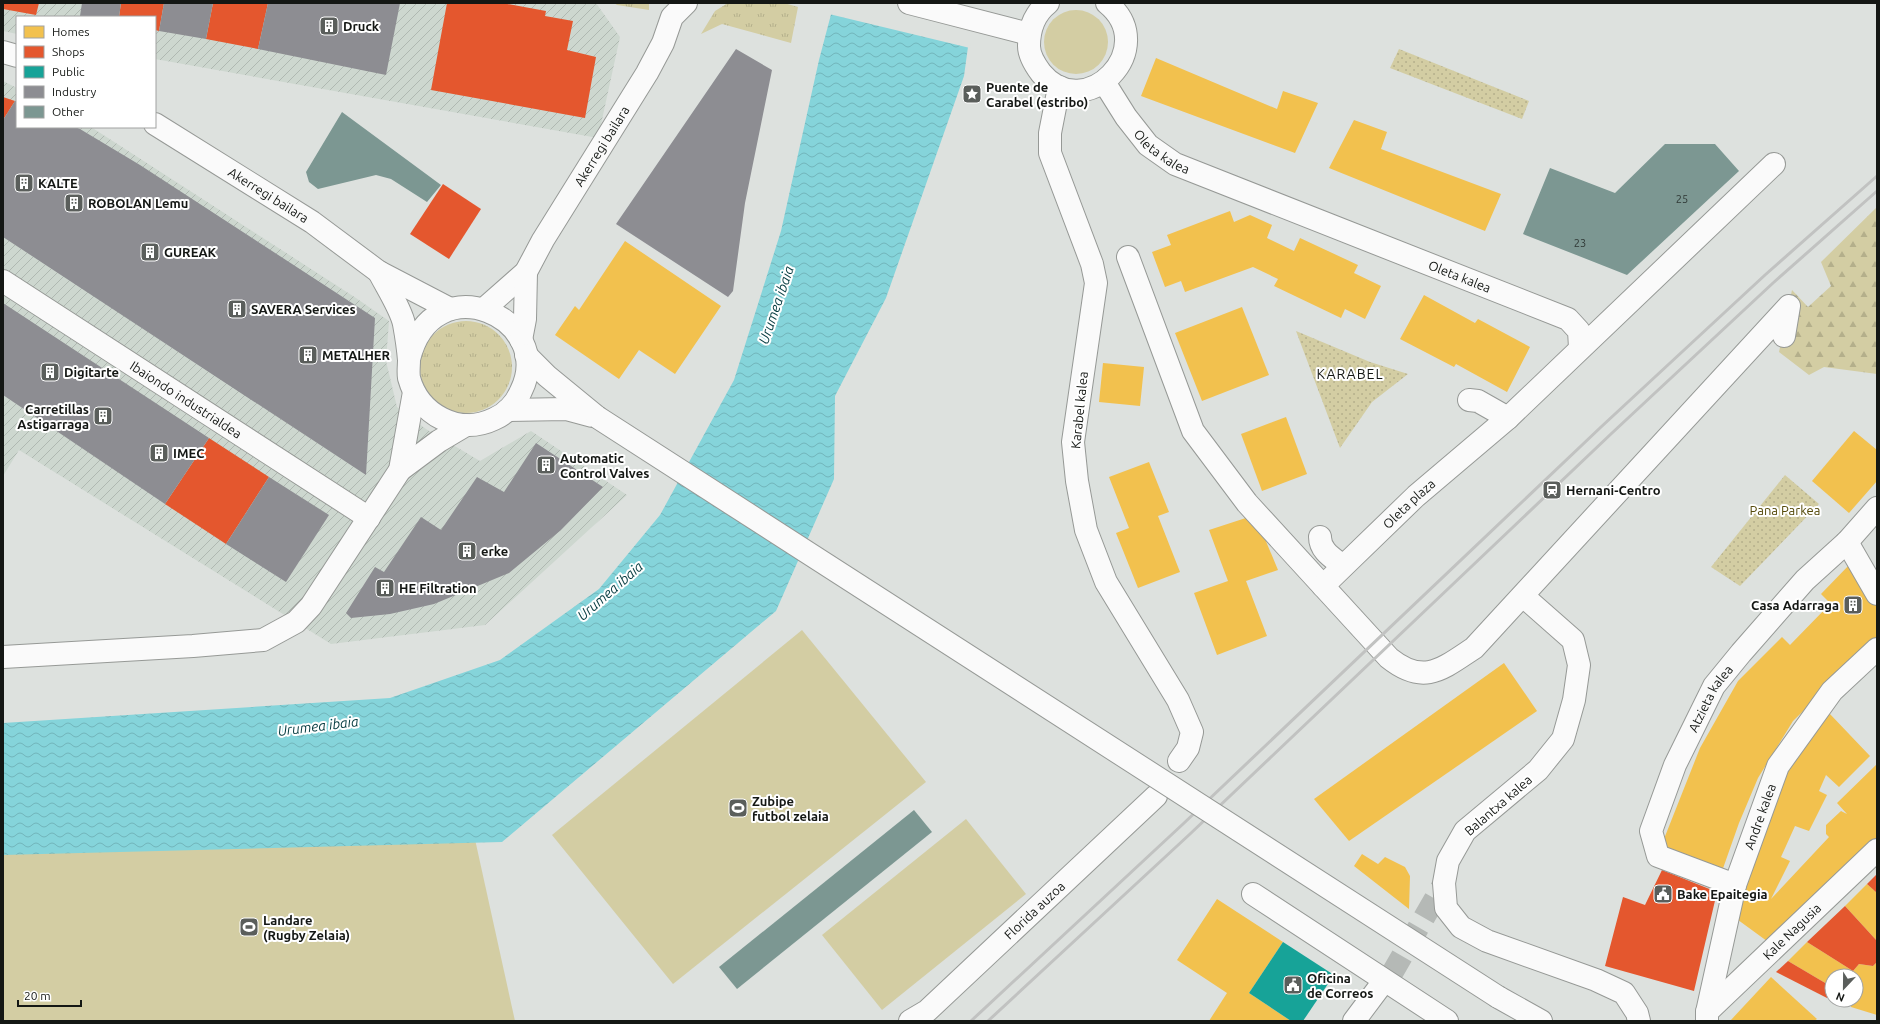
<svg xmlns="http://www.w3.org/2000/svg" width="1880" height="1024" viewBox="0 0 1880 1024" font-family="Ubuntu,sans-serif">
<defs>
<pattern id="industrial-furrows" width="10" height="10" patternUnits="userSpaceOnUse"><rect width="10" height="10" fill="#cdd7cf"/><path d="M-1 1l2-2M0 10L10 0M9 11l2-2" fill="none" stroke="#afb8b1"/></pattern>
<pattern id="grass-tufts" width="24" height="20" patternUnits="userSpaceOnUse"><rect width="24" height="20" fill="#d3cda3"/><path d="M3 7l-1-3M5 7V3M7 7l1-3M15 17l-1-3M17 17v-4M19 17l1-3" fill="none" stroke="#b4af8b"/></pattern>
<pattern id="forest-firs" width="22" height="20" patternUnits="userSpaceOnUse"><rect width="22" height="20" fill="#d3cda3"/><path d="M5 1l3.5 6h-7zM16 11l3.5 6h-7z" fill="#b4af8b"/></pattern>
<pattern id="park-dots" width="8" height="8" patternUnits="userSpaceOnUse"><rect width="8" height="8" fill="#d3cda3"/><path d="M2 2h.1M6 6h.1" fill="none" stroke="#b4af8b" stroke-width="1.8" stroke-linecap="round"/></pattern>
<pattern id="water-waves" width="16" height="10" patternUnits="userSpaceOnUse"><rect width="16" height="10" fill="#85d4da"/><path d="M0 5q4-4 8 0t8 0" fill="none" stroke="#72b5ba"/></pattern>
</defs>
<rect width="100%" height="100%" fill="#dde1de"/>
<!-- industrial -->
<g fill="url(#industrial-furrows)">
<polygon points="3,3 596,3 620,37 598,138 155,59 155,17 17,17 17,34 3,31"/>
<polygon points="3,81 17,88 17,127 91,127 356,298 389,321 386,361 397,407 426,429 480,461 531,431 627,495 485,625 331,644 19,450 3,476"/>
</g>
<!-- grass -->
<g fill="url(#grass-tufts)">
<polygon points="614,3 649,3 649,10 617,5"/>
<polygon points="728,3 784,3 798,7 791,43 722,24 701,34 715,11"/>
<circle cx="466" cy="367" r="46"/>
</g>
<!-- forest -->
<polygon fill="url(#forest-firs)" points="1877,207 1877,374 1824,367 1809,375 1779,352 1792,290 1808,307 1831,286 1821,262"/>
<!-- park -->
<g fill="url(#park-dots)">
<polygon points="1399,49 1529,101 1522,119 1390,68"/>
<polygon points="1296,331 1370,362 1408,374 1372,402 1340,448"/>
<polygon points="1785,475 1819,504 1740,586 1711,567"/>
</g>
<!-- garden -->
<g fill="#d3cda3">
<circle cx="1076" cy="42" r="32"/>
<polygon points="802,630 926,782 673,984 552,835"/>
<polygon points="467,803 515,1021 3,1021 3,833"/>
<polygon points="966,819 1026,894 882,1010 822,935"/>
</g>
<!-- water -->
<polygon fill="url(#water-waves)" points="834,3 974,3 964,76 886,298 835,396 834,479 776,611 502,842 3,855 3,723 390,698 500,660 599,589 660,515 734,380 781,231 819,60"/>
<!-- pier -->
<polygon fill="#dde1de" points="832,3 976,3 970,48 829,14"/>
<!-- homes -->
<g fill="#f2c14e">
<polygon points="1156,58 1277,109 1283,91 1318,103 1295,153 1141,96"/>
<polygon points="1354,120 1387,132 1381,149 1501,194 1485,231 1329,168"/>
<polygon points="1230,211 1234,222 1250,215 1272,225 1267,238 1294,251 1300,238 1358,265 1354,273 1381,286 1365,319 1345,309 1341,318 1274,286 1278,279 1253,267 1185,292 1181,281 1165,287 1152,252 1171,245 1167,235"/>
<polygon points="625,241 721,306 675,374 639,350 619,379 555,335 575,306 579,310"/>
<polygon points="1424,295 1475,323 1478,319 1530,347 1507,392 1456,364 1454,367 1400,339"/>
<polygon points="1242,307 1269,375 1202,401 1175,333"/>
<polygon points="1103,363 1144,367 1140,406 1099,402"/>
<polygon points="1286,417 1307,474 1262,491 1241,434"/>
<polygon points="1854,431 1877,450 1877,481 1849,513 1812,481"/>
<polygon points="1149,462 1169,512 1158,516 1180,572 1138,588 1116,533 1129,528 1109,477"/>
<polygon points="1255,515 1278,570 1246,581 1267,636 1217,655 1194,593 1228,581 1209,530"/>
<polygon points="1851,563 1877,603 1877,639 1793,721 1758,778 1739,823 1721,874 1660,849 1700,748 1738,681 1782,637 1790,645 1827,607 1830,603 1821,594"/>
<polygon points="1504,663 1537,711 1349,841 1314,799"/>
<polygon points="1829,713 1870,756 1839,787 1826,775 1819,791 1827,795 1809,831 1795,826 1781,857 1790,861 1771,899 1829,837 1826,834 1826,825 1841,811 1847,814 1837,803 1877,764 1877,846 1771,944 1734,917 1784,775"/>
<polygon points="1362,854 1378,864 1385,857 1405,867 1410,876 1409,909 1354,866"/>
<polygon points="1867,884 1877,893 1877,941 1845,906"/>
<polygon points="1217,899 1283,942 1249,993 1291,1021 1209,1021 1227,993 1177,960"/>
<polygon points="1807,942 1853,971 1859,964 1873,966 1877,962 1877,1015 1851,1007 1851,1000 1856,1000 1856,976 1832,976 1832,987 1788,961"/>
<polygon points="1771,977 1817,1019 1814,1021 1730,1021"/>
</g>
<!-- shops -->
<g fill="#e4572e">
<polygon points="3,3 39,3 36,15 3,9"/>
<polygon points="121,3 164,3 159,31 155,30 155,17 119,17"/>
<polygon points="213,3 268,3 258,49 206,39"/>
<polygon points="447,3 502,3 546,11 545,16 573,21 567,50 596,57 585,118 431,90"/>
<polygon points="3,97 15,101 3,120"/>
<polygon points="443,184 481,209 449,259 410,234"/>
<polygon points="209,438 269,477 226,544 165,504"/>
<polygon points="1662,870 1717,892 1694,991 1605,966 1623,897 1645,905"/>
<polygon points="1877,874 1877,893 1867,884"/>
<polygon points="1845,906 1877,941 1877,962 1873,966 1859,964 1853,971 1807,942"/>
<polygon points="1788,961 1832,987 1832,993 1827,998 1776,972"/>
</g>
<!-- public -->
<polygon fill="#17a398" points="1283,942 1334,975 1303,1021 1291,1021 1249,993"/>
<!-- industry -->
<g fill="#8d8d92">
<polygon points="82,3 121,3 119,17 80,16"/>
<polygon points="164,3 213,3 206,39 159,31"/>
<polygon points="268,3 400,3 386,75 258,49"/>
<polygon points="736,49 772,70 745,203 733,291 728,297 616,224"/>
<polygon points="15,101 17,101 17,127 75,127 80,129 140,165 375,318 366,475 3,237 3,120"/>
<polygon points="3,303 209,438 165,504 3,395"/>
<polygon points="536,443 603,487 561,530 509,573 434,604 390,614 351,618 346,613 375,567 384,572 421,517 441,530 477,477 504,492"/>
<polygon points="269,477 329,515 286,582 226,544"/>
</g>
<!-- building -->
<g fill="#7c9792">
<polygon points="342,112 441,185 427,202 391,179 376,175 318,189 309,182 306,172"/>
<polygon points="1665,144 1715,144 1739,171 1627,275 1523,234 1550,168 1615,193"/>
<polygon points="914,810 932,832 737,989 719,967"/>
</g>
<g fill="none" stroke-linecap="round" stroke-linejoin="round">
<!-- minor-tunnel -->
<polyline stroke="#b5b9b6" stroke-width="22" stroke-dasharray="22 11" stroke-linecap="butt" points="1391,975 1444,883"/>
<!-- minor casing -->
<g stroke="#969996" stroke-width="24">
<g id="minor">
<polyline points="909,3 1029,34"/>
<path d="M1048 3C1034 14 1029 29 1029 46 1029 56 1035 65 1041 73 1085 126 1162 48 1107 3"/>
<path id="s1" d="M1104 82 1126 117 1148 145 1175 164 1568 319 1579 331 1580 347"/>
<polyline points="1059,87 1050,133 1050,153 1092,264 1096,283 1073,442 1077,481 1086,530 1106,582 1178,700 1192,732 1188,748 1179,761"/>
<path d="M1128 257 1193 431 1247 503 1389 658C1424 686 1442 669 1474 648L1789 306 1784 336"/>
<path id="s2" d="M3 281 369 518"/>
<polyline points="1469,400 1478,401 1508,418"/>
<polyline points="400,470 439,441 466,425"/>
<path d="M1320 537C1320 551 1333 558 1343 566"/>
<polyline points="1847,542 1877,594"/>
<path id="s3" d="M1323 586 1416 496 1508 418 1774 164"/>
<polyline points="1523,596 1573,640 1579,665 1574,700 1563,739 1538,770 1465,831 1448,861 1444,883 1446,908 1461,927 1487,941 1596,980 1624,993 1637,1013 1639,1021"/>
<polyline points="3,657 193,646 263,640 296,622 311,606 400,470 414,392"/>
<path id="s4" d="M1735 885 1658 856 1651 831 1675 765 1714 686 1741 653 1805 580 1847 542 1877 508"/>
<polyline points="1253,894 1447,1021"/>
<path id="s5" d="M1707 1012 1877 850"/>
<path id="s6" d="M910 1021 927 1011 1156 796"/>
<polyline points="1354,1021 1384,981"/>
<path id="s7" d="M1707 1021V1012L1735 885 1778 766 1832 691 1877 649"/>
</g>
</g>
<!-- major casing -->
<g stroke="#969996" stroke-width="24">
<g id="major">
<polyline points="3,52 17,56"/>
<path id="s8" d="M155 124 312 222 379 272 450 309"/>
<path d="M379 272C386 286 401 309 404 324 406 335 408 348 409 360 409 366 408 372 409 378 419 415 459 436 494 419 506 414 516 403 521 391 557 318 433 262 409 359"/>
<path id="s9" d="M484 309 526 272 543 240 647 73 663 43 672 17 686 3"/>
<polyline points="521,340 525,319 526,272"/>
<polyline points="526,355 547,376 597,417"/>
<polyline points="508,410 566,409 592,416"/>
<polyline points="1498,997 1541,1021"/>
</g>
</g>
<!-- minor -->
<use href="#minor" stroke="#fafafa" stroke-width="22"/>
<!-- major -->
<use href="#major" stroke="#fafafa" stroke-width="22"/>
<!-- rail -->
<g stroke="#c1c2c1" stroke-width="3">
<polyline points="971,1021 1183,824 1601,427 1765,275 1877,176"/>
<polyline points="988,1021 1190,834 1612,433 1773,283 1877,191"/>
</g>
<!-- major-bridge casing -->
<g stroke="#969996" stroke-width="24" stroke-linecap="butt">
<polyline id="major-bridge" points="597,417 1498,997"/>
</g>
<!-- major-bridge -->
<use href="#major-bridge" stroke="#fafafa" stroke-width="22"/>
</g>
<!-- icons -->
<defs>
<g id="building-square" transform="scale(1)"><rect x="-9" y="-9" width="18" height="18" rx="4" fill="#5a5e5b" stroke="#fff"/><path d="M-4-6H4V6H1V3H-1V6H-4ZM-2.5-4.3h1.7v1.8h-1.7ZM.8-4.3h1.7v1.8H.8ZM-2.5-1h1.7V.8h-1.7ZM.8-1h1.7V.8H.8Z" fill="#fff"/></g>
<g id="sight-square" transform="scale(1)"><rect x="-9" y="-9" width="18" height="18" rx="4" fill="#5a5e5b" stroke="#fff"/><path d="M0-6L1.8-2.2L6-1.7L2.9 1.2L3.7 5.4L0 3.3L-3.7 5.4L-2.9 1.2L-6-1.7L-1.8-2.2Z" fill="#fff"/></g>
<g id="station-square" transform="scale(1)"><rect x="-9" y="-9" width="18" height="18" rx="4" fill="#5a5e5b" stroke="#fff"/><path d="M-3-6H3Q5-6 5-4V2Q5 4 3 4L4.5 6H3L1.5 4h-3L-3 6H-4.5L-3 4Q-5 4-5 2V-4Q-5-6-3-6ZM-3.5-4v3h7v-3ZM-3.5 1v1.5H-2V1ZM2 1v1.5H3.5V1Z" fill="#fff"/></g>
<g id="stadium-square" transform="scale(1)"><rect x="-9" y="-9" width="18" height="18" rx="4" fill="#5a5e5b" stroke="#fff"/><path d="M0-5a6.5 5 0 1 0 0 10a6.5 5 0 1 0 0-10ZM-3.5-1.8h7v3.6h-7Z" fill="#fff"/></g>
<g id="civic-square" transform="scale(1)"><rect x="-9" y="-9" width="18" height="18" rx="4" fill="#5a5e5b" stroke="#fff"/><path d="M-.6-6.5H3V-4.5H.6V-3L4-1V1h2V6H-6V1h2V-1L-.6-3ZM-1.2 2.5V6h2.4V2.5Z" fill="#fff"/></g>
</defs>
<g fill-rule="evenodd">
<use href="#building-square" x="329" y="26"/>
<use href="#sight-square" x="972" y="94"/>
<use href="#building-square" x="24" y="183"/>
<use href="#building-square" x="74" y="203"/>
<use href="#building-square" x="150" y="252"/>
<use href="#building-square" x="237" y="309"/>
<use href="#building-square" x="308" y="355"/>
<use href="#building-square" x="50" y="372"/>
<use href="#building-square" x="103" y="416"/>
<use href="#building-square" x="159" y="453"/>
<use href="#building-square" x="546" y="465"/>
<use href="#station-square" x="1552" y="490"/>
<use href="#building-square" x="467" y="551"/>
<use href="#building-square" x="385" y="588"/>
<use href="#building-square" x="1853" y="605"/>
<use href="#stadium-square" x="738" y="808"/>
<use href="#civic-square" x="1663" y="894"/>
<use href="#stadium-square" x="249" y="927"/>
<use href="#civic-square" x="1293" y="985"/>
</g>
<g text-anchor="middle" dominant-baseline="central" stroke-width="4" stroke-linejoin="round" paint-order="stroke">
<!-- number labels -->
<g font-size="11" fill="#2e3734">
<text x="1682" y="199">25</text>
<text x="1580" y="243">23</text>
</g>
<!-- poi labels -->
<g font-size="13" font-weight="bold" fill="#141714" stroke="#fff" text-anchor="start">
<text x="343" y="26">Druck</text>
<text x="986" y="87">Puente de<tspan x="986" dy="15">Carabel (estribo)</tspan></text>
<text x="38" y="183">KALTE</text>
<text x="88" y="203">ROBOLAN Lemu</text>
<text x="164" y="252">GUREAK</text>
<text x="251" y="309">SAVERA Services</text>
<text x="322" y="355">METALHER</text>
<text x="64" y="372">Digitarte</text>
<text x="89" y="409" text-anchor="end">Carretillas<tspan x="89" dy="15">Astigarraga</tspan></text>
<text x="173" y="453">IMEC</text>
<text x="560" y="458">Automatic<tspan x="560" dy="15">Control Valves</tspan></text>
<text x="1566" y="490">Hernani-Centro</text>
<text x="481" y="551">erke</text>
<text x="399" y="588">HE Filtration</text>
<text x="1839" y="605" text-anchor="end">Casa Adarraga</text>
<text x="752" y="801">Zubipe<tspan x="752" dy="15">futbol zelaia</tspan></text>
<text x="1677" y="894">Bake Epaitegia</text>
<text x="263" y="920">Landare<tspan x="263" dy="15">(Rugby Zelaia)</tspan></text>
<text x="1307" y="978">Oficina<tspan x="1307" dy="15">de Correos</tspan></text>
</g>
<!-- street labels -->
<g font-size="13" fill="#141714" stroke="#fff">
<text stroke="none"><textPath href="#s9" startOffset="203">Akerregi bailara</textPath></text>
<text stroke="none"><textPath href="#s1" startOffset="92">Oleta kalea</textPath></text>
<text stroke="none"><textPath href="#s8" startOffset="134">Akerregi bailara</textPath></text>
<text stroke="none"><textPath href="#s1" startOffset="416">Oleta kalea</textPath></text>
<text stroke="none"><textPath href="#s2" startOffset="218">Ibaiondo industrialdea</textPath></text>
<text transform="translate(1079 410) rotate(-84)">Karabel kalea</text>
<text stroke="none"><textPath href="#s3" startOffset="119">Oleta plaza</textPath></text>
<text stroke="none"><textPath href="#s4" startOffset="254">Atzieta kalea</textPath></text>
<text transform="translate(1498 805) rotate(-41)">Balantxa kalea</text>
<text stroke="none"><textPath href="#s7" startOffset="212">Andre kalea</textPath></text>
<text stroke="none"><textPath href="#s6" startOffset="167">Florida auzoa</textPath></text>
<text stroke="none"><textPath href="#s5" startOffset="117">Kale Nagusia</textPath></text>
</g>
<!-- park labels -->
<g font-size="13" fill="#544909" stroke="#fff">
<text x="1785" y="510">Pana Parkea</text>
</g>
<!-- water labels -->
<g font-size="14" font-style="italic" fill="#063c41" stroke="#fff">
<text transform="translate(776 305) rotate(-71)">Urumea ibaia</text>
<text transform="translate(610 591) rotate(-41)">Urumea ibaia</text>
<text transform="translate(318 726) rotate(-7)">Urumea ibaia</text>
</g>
<!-- neighbourhood labels -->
<g font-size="14" letter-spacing="1" fill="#141714" stroke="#fff">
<text x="1350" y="374">KARABEL</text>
</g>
</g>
<!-- border -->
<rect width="1880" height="1024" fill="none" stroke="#141714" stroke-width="8"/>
<!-- legend -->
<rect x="16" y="16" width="140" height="112" fill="#ffffff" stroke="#a1a2a1"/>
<rect x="24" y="26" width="20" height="12" fill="#f2c14e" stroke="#a1a2a1"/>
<text x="52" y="36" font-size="12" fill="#141714">Homes</text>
<rect x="24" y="46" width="20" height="12" fill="#e4572e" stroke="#a1a2a1"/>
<text x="52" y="56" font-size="12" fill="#141714">Shops</text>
<rect x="24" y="66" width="20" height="12" fill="#17a398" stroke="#a1a2a1"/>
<text x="52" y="76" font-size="12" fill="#141714">Public</text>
<rect x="24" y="86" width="20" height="12" fill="#8d8d92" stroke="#a1a2a1"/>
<text x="52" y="96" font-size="12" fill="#141714">Industry</text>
<rect x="24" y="106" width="20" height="12" fill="#7c9792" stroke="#a1a2a1"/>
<text x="52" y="116" font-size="12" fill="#141714">Other</text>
<!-- north arrow -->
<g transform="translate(1844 988) rotate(202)"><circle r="19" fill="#ffffff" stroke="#a1a2a1"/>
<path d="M0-3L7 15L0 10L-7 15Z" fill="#5a5e5b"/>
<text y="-6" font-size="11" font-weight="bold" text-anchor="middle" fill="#141714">N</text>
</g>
<!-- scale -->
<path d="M18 1000v6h63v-6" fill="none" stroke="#141714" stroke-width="2"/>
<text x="24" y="1000" font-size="12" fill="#141714" stroke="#ffffff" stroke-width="3" paint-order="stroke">20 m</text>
</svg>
